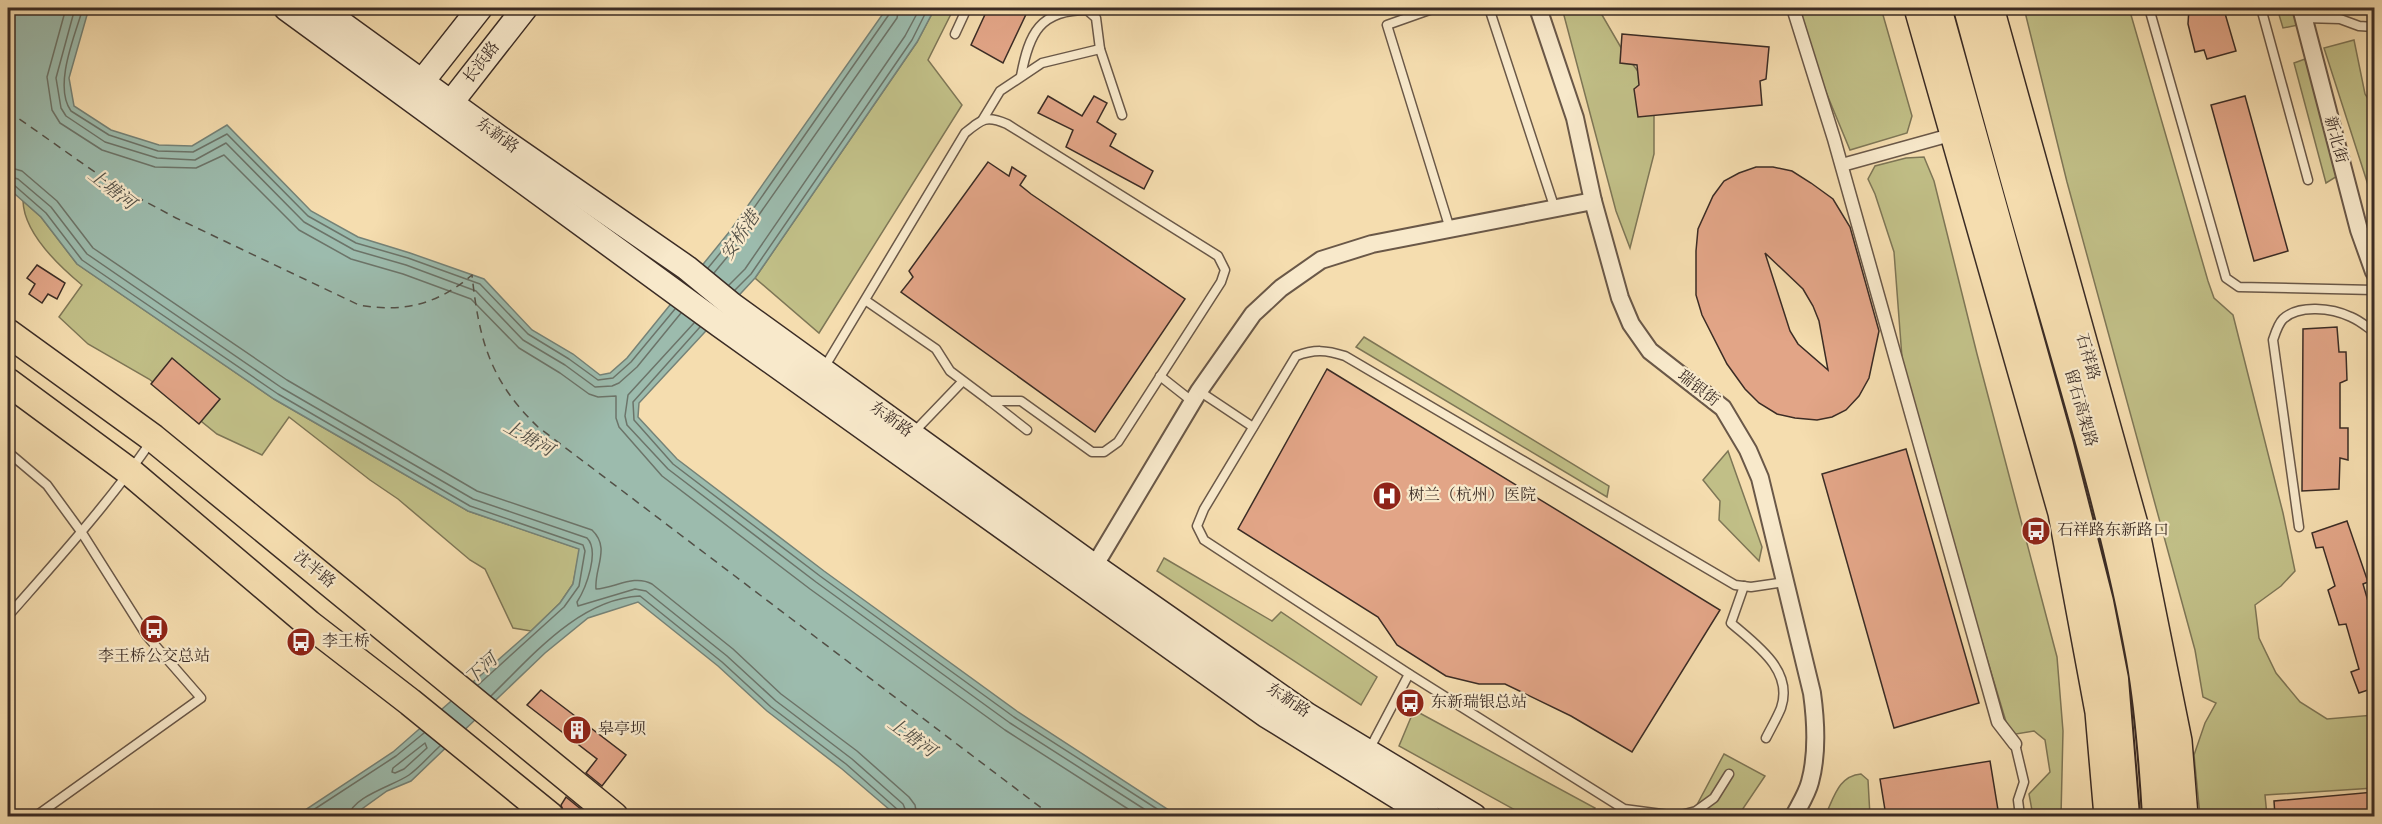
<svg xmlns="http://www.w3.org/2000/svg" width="2382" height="824" viewBox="0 0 2382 824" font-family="'IM FELL English','Noto Serif SC',serif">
<rect width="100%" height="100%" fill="#f5ddaf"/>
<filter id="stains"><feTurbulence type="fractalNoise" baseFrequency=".00333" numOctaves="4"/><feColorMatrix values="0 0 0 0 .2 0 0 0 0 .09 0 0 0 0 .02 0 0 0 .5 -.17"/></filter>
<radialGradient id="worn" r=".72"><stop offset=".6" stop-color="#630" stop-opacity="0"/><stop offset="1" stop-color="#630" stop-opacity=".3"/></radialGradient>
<!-- green -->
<g fill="#c1bf87" stroke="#7e7656" stroke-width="1.5">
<polygon points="935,8 954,8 928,60 962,105 819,333 755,278 917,42"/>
<polygon points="1562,8 1598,8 1623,51 1654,93 1654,154 1630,248 1616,211"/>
<polygon points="1797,8 1881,8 1912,116 1907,133 1850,150 1809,51"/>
<polygon points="2024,8 2129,8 2208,281 2214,298 2233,315 2283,513 2295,571 2281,586 2255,605 2259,638 2276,673 2300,702 2327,719 2374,715 2374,788 2265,795 2267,816 2200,816 2194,755 2205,723 2216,703 2203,697 2195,650 2067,182"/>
<polygon points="2277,8 2292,8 2298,25 2283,28"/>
<polygon points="2354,40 2365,94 2374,108 2374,190 2370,191 2324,48"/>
<polygon points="2305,59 2339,175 2326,183 2294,63"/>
<polygon points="1924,157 1934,181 1977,354 2057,657 2063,731 2061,816 2033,816 2029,794 2050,772 2045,740 2034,731 2010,735 1904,384 1894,252 1875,194 1868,179 1875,166 1906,158"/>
<path d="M23 201 41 217 77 264 274 399 468 511 580 549 573 584 560 603 531 631 513 628 485 569 470 560 398 499 370 480 289 417 262 455 217 434 149 379 88 344 59 317 82 285C59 266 24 233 23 201Z"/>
<polygon points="1364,337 1609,486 1607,497 1356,347"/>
<polygon points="1728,451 1762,547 1759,561 1719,520 1720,501 1703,480"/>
<polygon points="1164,558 1272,621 1281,612 1377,677 1361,705 1157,571"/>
<polygon points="1414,710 1595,808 1589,816 1526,816 1399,746"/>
<polygon points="1724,754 1765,776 1738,816 1691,816"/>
<path d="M1861 774 1868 780 1870 816H1825C1834 798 1838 776 1861 774Z"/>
</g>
<!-- water -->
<polygon fill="#9cbbad" stroke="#758277" stroke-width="1.5" points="8,8 89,8 69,78 74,106 111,130 159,145 192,146 227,125 311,211 358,237 410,253 484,279 532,330 573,354 600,375 610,373 627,358 730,231 887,8 935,8 917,42 755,278 639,403 638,417 677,459 824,571 1018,712 1178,816 897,816 842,769 767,711 718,666 638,602 588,618 545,653 411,781 387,791 352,816 296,816 393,752 531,631 560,603 573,584 579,549 468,511 274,399 77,264 41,217 8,188"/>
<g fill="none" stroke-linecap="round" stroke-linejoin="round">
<!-- shore -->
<g stroke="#6c7469" stroke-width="1.5">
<polyline points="66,8 47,77 52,110 60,123 102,150 155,167 196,168 224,155 299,230 351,259 403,274 471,299 519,348 560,373 589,394 598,397 616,396 616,418 619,427 662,476 810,589 1005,730 1139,816"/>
<polyline points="75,8 56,78 61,108 66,116 105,142 157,158 195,160 226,143 304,222 354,250 406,265 476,291 523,340 565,365 595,387 612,386 619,383 637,367 681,313"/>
<path d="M83 8C75 35 53 86 71 111L109 135 158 151 193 152 227 134 308 216 356 243 408 258 480 284 528 334 569 359 598 380 613 378 631 362 675 309"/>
<path d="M8 167 22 171 57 201 93 248 287 380 477 491 592 530C611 548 594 568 596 589 615 588 634 574 652 584L733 649 781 694 857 751 909 797 915 805 917 816"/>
<path d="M8 176 18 179 51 207 87 254 282 388 473 499 587 538C600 551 586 588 577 602L578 606 635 589 646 591 727 656 776 701 852 759 903 804 908 816"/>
<polyline points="8,184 14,185 46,213 82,260 278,394 470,506 583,545 585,551 579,586 564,607 478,685"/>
<polyline points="708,268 735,235 890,13 892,8"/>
<polyline points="714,273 742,239 897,18 899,8"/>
<polyline points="729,285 745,269 905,36 920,8"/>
<polyline points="735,290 751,274 912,40 928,8"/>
<polyline points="694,323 628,395 625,416 627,425 668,469 816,582 1010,723 1155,816"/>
<polyline points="700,327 633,402 634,420 673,464 820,576 1014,717 1168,816"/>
<path d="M491 696C532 656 579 599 640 596L722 662 771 707 846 764 898 810 901 816"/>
<polygon points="425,743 427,748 404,769 395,773 392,772 393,768"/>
<polyline points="304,816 396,756 424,733"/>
<path d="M349 816C351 797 395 785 409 775 420 767 430 755 440 746"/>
</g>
<!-- ferry -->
<path stroke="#535047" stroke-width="1.5" stroke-dasharray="8 6" stroke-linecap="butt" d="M8 111 109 182 176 218 359 305C404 313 438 304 472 275 479 340 490 381 538 427L1052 816"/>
</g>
<!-- building -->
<g fill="#e2a587" stroke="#3b2c25" stroke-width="1.5" fill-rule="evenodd">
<polygon points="988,8 1029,8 1003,63 971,45"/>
<polygon points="2189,8 2213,8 2215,13 2224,10 2236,51 2207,59 2204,50 2195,52 2188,24"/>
<polygon points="1622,34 1769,47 1766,79 1760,81 1762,105 1638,117 1634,89 1639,85 1637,65 1620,63"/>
<polygon points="1048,96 1082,116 1094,96 1107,103 1097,122 1116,134 1110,146 1153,171 1144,189 1066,147 1073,130 1038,113"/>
<polygon points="2245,96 2288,251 2254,261 2211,105"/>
<polygon points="988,162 1009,176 1012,167 1026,176 1020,185 1031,194 1185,299 1095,432 901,292 913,277 909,271"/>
<path d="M1756 167H1773L1792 171 1811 183 1833 199 1850 227 1879 331 1869 378 1859 396 1846 410 1832 417 1817 420 1795 418 1777 414 1759 403 1745 389 1727 364 1702 315 1696 295V251L1698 229 1713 196 1724 181 1739 173ZM1765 253 1803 289 1813 306 1819 321 1828 370 1798 344 1790 331Z"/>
<polygon points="37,265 65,283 57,299 48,294 42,303 29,294 35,284 27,278"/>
<polygon points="2337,327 2339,352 2346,352 2347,380 2340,383 2340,428 2348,428 2348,460 2340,458 2339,489 2302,491 2303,329"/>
<polygon points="172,358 220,399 199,424 151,384"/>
<polygon points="1327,369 1720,610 1632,752 1571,716 1505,684 1479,684 1446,676 1397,645 1378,617 1238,529"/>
<polygon points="1906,449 1979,703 1894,728 1822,474"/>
<polygon points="2347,521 2368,582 2363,584 2374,622 2374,688 2359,693 2351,672 2359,669 2346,624 2339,625 2328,590 2335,586 2323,547 2316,548 2312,533"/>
<polygon points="541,690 626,755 602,786 586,773 597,759 527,705"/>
<polygon points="1990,761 1999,816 1886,816 1880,779"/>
<polygon points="2374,792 2374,816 2275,816 2274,801"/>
<polygon points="566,797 582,810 576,816 565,816 561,805"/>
</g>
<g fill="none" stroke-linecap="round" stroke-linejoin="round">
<!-- service casing -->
<g stroke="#6a5848" stroke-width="11">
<g id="service">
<polyline points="1435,8 1387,25 1450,229"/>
<polyline points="1489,8 1555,209"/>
<polyline points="2149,8 2226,278 2239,287 2374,290"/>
<polyline points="2261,8 2308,180"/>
<polyline points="2304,18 2340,19 2359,26 2374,27"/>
<polyline points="955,34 967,8"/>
<path d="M1021 76C1029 33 1040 10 1087 10L1096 18 1100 49 1122 115"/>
<polyline points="983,119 1000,91 1042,63 1100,49"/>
<path d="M824 368 965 133C982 119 986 115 1007 124L1218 256 1225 270 1221 282 1118 442 1104 452H1092L1021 401H990L950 371 936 349 865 300"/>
<polyline points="1160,376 1193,402"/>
<polyline points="1199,391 1253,427"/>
<polyline points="990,401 1027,430"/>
<polyline points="914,432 962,382"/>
<polyline points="8,452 47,485 82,533 147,636 201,698 36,816"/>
<path d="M2299 527 2273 340C2275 334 2278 324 2283 319 2299 304 2332 308 2351 317 2359 320 2367 327 2374 332"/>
<path d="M1744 586 1731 623C1755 644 1794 670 1781 708 1777 718 1771 728 1766 738"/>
<path d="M8 616C58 559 109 503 152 440"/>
<polyline points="2015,744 2024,782 2018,800 2020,816"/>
<polyline points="1369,750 1409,674"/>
<path d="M1729 774 1714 798 1696 811 1677 816 1624 809 1409 674 1204 540 1197 526 1204 509 1296 356C1315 349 1326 350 1345 356L1735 585 1751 587 1785 582"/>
</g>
</g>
<!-- pedestrian casing -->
<g stroke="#6a5848" stroke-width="15">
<g id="pedestrian">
<polyline points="1793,8 1834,139 1998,722 2015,744"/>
<polyline points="1842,165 1954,134"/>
</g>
</g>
<!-- minor casing -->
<g stroke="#6a5848" stroke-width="20">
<g id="minor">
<path d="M1538 8 1575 118 1593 201 1620 298 1631 324 1650 351 1723 408 1748 450 1760 478 1812 693C1816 722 1818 753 1810 782 1807 794 1799 806 1794 816"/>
<polyline points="2301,8 2359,230 2374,272"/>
<polyline points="1089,575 1199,391 1253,314 1281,288 1321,260 1372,244 1593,201"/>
</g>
</g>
<!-- secondary casing -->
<g stroke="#3b2c25" stroke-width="27">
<g id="secondary">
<polyline points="286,8 720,325 1266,715 1429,816"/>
<polyline points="320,8 505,142 687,268 732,305 1095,567 1307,715 1474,816"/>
<polyline points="413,93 480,8"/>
<polyline points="442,114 525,8"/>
</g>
</g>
<!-- primary casing -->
<g stroke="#3b2c25" stroke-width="30">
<g id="primary">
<polyline points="1918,8 2062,513 2099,712 2108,816"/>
<polyline points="1990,8 2135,528 2178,741 2184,816"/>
<polyline points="8,333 153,438 614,816"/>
<polyline points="8,382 130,472 309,624 410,702 550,816"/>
</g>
</g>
<!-- trunk casing -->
<g stroke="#3b2c25" stroke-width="32">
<g id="trunk">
<polyline points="1937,8 2059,445 2099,602 2114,679 2125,816"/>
<path d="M1968 8C1994 104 2020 200 2048 295 2083 415 2119 536 2141 659 2150 711 2154 764 2157 816"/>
</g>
</g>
<!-- service -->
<use href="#service" stroke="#f8e9cb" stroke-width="8"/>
<!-- pedestrian -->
<use href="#pedestrian" stroke="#f8e9cb" stroke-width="12"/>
<!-- minor -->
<use href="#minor" stroke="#f8e9cb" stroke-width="16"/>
<!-- secondary -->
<use href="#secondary" stroke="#f8e9cb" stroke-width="24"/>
<!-- primary -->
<use href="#primary" stroke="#f5ddaf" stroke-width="27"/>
<!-- trunk -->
<use href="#trunk" stroke="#f5ddaf" stroke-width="28"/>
</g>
<!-- icons -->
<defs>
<g id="hospital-disc" transform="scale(1.5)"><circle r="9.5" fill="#8f2418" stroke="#f8e9cb"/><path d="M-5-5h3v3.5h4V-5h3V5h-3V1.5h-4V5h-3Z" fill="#fff"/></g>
<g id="bus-disc" transform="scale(1.5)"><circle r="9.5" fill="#8f2418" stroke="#f8e9cb"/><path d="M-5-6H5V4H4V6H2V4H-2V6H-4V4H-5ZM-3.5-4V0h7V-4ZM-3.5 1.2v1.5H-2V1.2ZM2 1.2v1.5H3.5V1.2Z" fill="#fff"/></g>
<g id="building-disc" transform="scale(1.5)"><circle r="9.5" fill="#8f2418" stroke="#f8e9cb"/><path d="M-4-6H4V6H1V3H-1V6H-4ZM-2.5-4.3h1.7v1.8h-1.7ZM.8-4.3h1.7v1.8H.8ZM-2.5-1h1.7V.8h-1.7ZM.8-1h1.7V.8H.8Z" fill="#fff"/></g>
</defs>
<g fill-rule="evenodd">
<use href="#hospital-disc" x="1387" y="496"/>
<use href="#bus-disc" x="2036" y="531"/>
<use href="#bus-disc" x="154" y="629"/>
<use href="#bus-disc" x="301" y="642"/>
<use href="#bus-disc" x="1410" y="703"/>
<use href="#building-disc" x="577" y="730"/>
</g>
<g text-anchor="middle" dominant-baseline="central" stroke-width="4.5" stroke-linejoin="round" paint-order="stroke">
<!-- street labels -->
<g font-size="16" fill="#3b2c25" stroke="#f8e9cb">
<text transform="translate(482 63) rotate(-52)">长浜路</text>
<text transform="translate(497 136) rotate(36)">东新路</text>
<text transform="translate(2335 140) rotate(75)">新北街</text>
<text transform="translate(2087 357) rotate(74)">石祥路</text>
<text transform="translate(1698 389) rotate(38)">瑞银街</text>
<text transform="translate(2080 408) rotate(74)">留石高架路</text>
<text transform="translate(891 420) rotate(36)">东新路</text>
<text transform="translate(314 570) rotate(39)">沈半路</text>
<text transform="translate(1288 701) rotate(34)">东新路</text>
</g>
<!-- poi labels -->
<g font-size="16" fill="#3b2c25" stroke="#f8e9cb" text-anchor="start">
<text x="1408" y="496">树兰（杭州）医院</text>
<text x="2057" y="531">石祥路东新路口</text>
<text x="322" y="642">李王桥</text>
<text x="154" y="657" text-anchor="middle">李王桥公交总站</text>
<text x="1431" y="703">东新瑞银总站</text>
<text x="598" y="730">皋亭坝</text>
</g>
<!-- water labels -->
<g font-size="18" font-style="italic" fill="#535047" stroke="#f8e9cb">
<text transform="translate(111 190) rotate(38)">上塘河</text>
<text transform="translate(741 236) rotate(-56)">安桥港</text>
<text transform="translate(528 439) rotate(30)">上塘河</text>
<text transform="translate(482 670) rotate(-42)">下河</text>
<text transform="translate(911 738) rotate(36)">上塘河</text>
</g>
</g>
<!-- margin -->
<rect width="2382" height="824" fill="none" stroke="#f5ddaf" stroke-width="30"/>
<rect x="9" y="9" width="2364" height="806" fill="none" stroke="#3b2c25" stroke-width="3"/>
<rect x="15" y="15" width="2352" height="794" fill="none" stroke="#3b2c25" stroke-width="1.5"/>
<rect width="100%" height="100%" filter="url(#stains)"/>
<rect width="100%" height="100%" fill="url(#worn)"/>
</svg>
